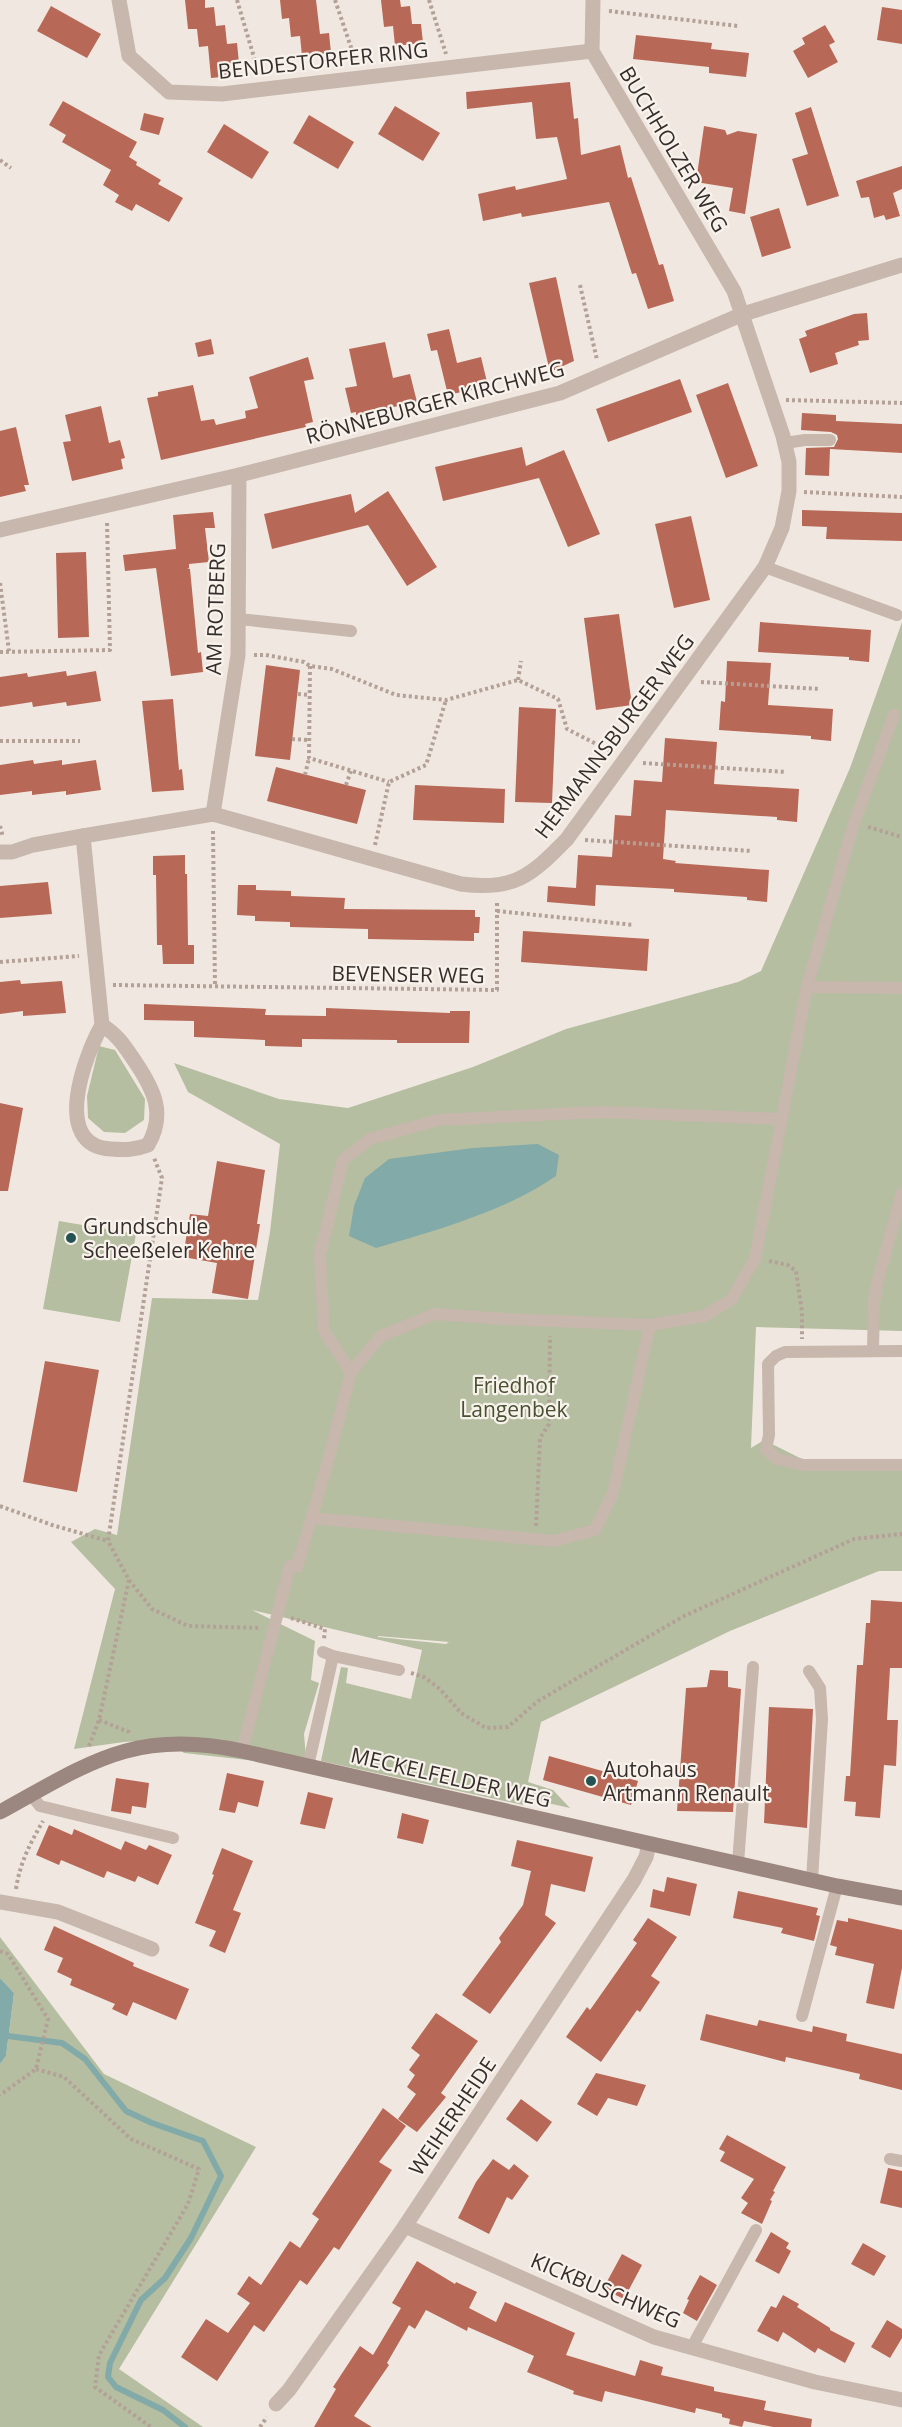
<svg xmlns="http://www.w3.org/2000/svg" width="902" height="2427" viewBox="0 0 902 2427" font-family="'Open Sans',sans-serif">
<rect width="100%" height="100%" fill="#f0e8e0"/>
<!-- green -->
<g fill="#b6bea1" fill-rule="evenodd">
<path d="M902 622V1331L756 1327 751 1448 764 1440 806 1461 902 1470V1571H879L730 1631 541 1722 528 1782 553 1790 570 1808 525 1798 523 1805 321 1761 341 1667 348 1668 346 1683 411 1699 422 1650 252 1610 315 1641 311 1680 319 1683 304 1734 306 1758 256 1761 184 1753 167 1739 124 1742 74 1749 115 1589 71 1542 95 1529 117 1535 152 1298 258 1300 270 1232 280 1144 188 1092 174 1063 279 1099 348 1108 473 1067 566 1029 738 982 761 971 850 768ZM378 1637V1636L449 1642 446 1644Z"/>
<polygon points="99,1046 115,1050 145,1099 144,1120 125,1133 104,1132 88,1118 87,1096"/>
<polygon points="59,1221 136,1234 120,1322 43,1309"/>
<polygon points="0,1937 104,2074 256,2147 119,2369 203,2427 0,2427 0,2064 6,2056 14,1993 0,1978"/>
</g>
<!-- water -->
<g fill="#82aaa9">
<path d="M538 1144 559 1155 556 1176C506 1211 434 1231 376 1248L349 1236 354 1206 365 1178 389 1159 473 1148Z"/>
<polygon points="0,1978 14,1993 6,2056 0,2064"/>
</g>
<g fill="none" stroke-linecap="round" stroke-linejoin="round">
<!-- stream -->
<polyline stroke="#82aaa9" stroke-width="6" points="0,2035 62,2043 85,2059 126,2111 152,2123 203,2141 221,2176 191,2238 165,2278 141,2300 110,2363 108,2377 116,2387 163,2410 185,2427"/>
</g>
<!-- building -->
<g fill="#b86856">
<polygon points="185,0 205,0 205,8 214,7 216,26 225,25 227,44 237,43 239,63 230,64 231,76 211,78 208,46 199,47 197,29 188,29"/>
<polygon points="280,0 316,0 320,34 329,33 331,53 302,56 300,36 291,37 289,18 282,19"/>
<polygon points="381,0 400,0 401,7 410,6 412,24 421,24 423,43 395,46 393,26 384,27"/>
<polygon points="51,6 101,34 87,58 37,31"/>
<polygon points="882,7 902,10 902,44 877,40"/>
<polygon points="825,25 835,42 829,45 838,62 808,78 793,51 805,44 802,38"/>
<polygon points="636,35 712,43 711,49 749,53 746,77 709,73 709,67 633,59"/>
<polygon points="570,82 574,119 578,118 581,155 620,145 628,178 631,177 659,265 663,264 674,301 648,309 636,273 632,274 609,202 522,217 521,213 483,221 478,194 515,186 516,190 567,179 557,137 536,139 532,102 467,109 466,92"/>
<polygon points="63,101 137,142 129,157 137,162 136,165 161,180 158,184 183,198 169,222 136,204 132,211 115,202 119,195 103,185 111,170 62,142 66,135 49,125"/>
<polygon points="395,106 440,133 423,161 378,134"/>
<polygon points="811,107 839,196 807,206 792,159 808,154 795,113"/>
<polygon points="144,113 164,118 159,135 140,130"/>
<polygon points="309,115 354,142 338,169 293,143"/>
<polygon points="224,124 269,152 252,179 207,152"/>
<polygon points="704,126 725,130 727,135 738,131 757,134 745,214 729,211 733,188 696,182"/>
<polygon points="902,166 902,189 893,193 900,216 886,220 884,215 874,218 869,197 861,198 856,181"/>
<polygon points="779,208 791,248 762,257 750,217"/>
<polygon points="556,277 574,361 550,372 529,283"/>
<polygon points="867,313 869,340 858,341 859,345 835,353 838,364 810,373 799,339 807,336 805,331 854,314"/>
<polygon points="449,329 457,363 481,357 487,382 474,386 475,389 448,395 437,350 431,351 427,334"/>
<polygon points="211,339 214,354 198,357 195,343"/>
<polygon points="385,342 393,378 410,374 417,402 356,415 356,412 351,413 345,388 357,386 349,349"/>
<polygon points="308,357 314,379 304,381 313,422 305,424 306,427 161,460 147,398 158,396 158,392 193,385 201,421 214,419 216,425 246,418 245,411 258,408 249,377"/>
<polygon points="680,379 692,412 608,442 596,409"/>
<polygon points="728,383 758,466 726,478 696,395"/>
<polygon points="101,406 109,443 120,440 125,458 121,459 123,469 72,481 63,442 71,441 65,415"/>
<polygon points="802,413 836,415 836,421 902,424 902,453 830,449 829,476 805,475 806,448 834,447 838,439 837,435 831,432 801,430"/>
<polygon points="16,427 29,485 24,485 26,491 0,497 0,431"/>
<polygon points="522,447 526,466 564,450 600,534 568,547 539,478 443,501 435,467"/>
<polygon points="388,491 437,567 407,586 368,525 272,549 264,514 351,494 355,513"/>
<polygon points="802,510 902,513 902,541 826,539 827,527 802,526"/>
<polygon points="213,512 215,528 205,528 209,562 189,564 189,568 187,568 190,569 198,653 201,652 203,672 171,676 156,568 125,571 123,555 176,549 173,515"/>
<polygon points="691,516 710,600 674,608 655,524"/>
<polygon points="86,552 89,637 58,638 56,553"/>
<polygon points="619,614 632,705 596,710 584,618"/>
<polygon points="760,622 871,630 869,662 849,660 849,657 758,652"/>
<polygon points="727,661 771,663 768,705 833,709 831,741 811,739 811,736 719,730 721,701 725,702"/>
<polygon points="266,665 300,670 290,760 255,756"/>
<polygon points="66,671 67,676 96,671 101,701 67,706 66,702 33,707 32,702 0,707 0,677 27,673 28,677"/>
<polygon points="173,699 179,770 182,769 184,790 152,792 142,701"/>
<polygon points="519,707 556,709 552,803 515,802"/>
<polygon points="665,738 717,742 714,784 799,789 797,822 777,820 777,817 666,810 663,859 676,861 675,863 769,870 767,902 747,900 747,897 674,892 674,889 596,885 595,906 547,902 548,886 576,888 578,855 612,857 615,815 631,816 634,780 662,782"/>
<polygon points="33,760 34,764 62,760 62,765 96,760 101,790 66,795 66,791 32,795 32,791 0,795 0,765"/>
<polygon points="276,767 366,790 357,824 267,801"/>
<polygon points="415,785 505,789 504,823 413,820"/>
<polygon points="185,855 185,874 187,874 188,945 194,945 194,964 163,964 162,945 157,945 156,875 153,875 153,856"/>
<polygon points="48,882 52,914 0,918 0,886"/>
<polygon points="238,885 256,885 256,890 291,891 291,896 345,898 344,909 475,910 475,917 480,917 479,933 474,933 474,941 368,939 368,929 290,927 290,922 255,921 255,916 237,915"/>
<polygon points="523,931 649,939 647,971 521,962"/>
<polygon points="20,980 21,984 62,981 66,1013 23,1016 23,1011 0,1014 0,982"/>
<polygon points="144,1004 266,1009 265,1015 326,1016 326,1008 450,1013 450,1011 470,1011 469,1043 397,1043 397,1040 302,1039 302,1047 265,1046 265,1040 194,1037 194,1021 144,1020"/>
<polygon points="0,1103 23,1108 8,1191 0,1191"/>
<polygon points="217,1161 265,1170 257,1224 260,1224 248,1299 212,1293 217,1263 183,1257 190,1214 208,1216"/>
<polygon points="45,1361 99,1370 77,1492 23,1482"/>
<polygon points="871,1600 902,1602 902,1668 890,1668 887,1720 898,1720 896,1766 884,1765 880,1818 855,1816 856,1802 844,1801 846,1776 850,1776 857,1665 863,1665 866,1623 870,1623"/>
<polygon points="710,1670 728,1671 728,1687 741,1689 733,1812 677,1811 686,1688 707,1687"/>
<polygon points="769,1707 813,1709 807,1828 764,1823"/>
<polygon points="549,1756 638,1781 631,1805 543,1780"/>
<polygon points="227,1773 264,1781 258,1807 238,1802 235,1813 219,1810"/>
<polygon points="116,1778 149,1783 146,1808 132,1806 131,1814 111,1811"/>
<polygon points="308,1792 333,1798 325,1829 300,1824"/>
<polygon points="402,1813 429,1820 423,1844 397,1838"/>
<polygon points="49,1825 72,1835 74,1829 121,1850 125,1841 146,1850 149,1845 172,1855 158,1885 138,1876 135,1882 107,1871 104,1878 61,1860 59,1865 36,1855"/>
<polygon points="517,1840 593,1857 585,1892 551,1884 545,1915 556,1923 490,2014 462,1995 501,1942 499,1938 523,1905 531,1871 511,1866"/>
<polygon points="222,1848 253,1861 233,1910 241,1913 225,1953 209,1946 216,1931 195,1923 214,1875 212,1874"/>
<polygon points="667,1877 697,1884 690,1916 650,1907 653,1889 664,1892"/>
<polygon points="738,1891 818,1908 816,1915 820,1916 814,1941 781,1933 783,1928 733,1918"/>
<polygon points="648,1918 677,1937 651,1976 660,1982 640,2012 637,2010 601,2062 566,2037 587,2007 590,2010 637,1943 633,1940"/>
<polygon points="848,1918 902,1930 902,1968 894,2009 866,2003 874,1964 835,1955 837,1947 830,1945 837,1920 848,1922"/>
<polygon points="54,1926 134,1963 133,1966 189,1989 176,2020 133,2002 127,2016 112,2009 115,2004 70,1985 72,1979 57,1972 63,1958 44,1950"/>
<polygon points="436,2013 478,2041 441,2093 446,2097 417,2132 398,2119 416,2094 407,2087 415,2075 409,2070 420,2055 411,2048"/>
<polygon points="706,2014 757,2026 759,2020 812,2032 813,2026 847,2034 846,2041 902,2054 902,2090 859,2079 860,2074 786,2057 785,2062 700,2040"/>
<polygon points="596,2073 646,2085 637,2106 608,2098 597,2116 577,2104"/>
<polygon points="521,2099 552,2122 537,2142 506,2119"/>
<polygon points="383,2108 406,2126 379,2162 392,2170 339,2250 334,2247 307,2285 300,2280 264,2332 254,2325 217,2381 181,2357 206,2319 228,2333 250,2303 237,2294 249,2276 261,2285 290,2241 300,2248 319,2219 312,2214"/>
<polygon points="727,2135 786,2167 773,2191 775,2192 770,2200 772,2201 762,2224 741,2213 748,2203 741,2198 754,2179 720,2161 725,2152 719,2149"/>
<polygon points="493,2159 509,2170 514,2164 529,2176 512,2200 507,2197 489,2234 458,2218 476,2182"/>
<polygon points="888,2168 902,2171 902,2208 880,2203"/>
<polygon points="771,2232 789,2243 786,2248 791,2251 779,2274 755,2261"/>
<polygon points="863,2243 886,2256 874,2276 851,2264"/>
<polygon points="622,2254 642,2265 624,2299 603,2289"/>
<polygon points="417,2261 455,2284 456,2282 477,2292 469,2308 496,2322 505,2302 575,2333 566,2355 635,2376 640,2360 663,2367 661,2375 714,2387 714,2391 766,2401 764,2410 812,2419 811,2427 773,2427 744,2421 742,2427 729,2424 730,2419 722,2417 722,2414 696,2408 695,2413 605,2391 602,2402 573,2394 574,2391 527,2372 534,2356 468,2327 467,2331 426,2310 415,2329 409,2325 387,2363 389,2365 354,2416 372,2427 314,2427 336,2389 333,2387 360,2346 373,2355 401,2308 392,2303"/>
<polygon points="700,2275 717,2285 697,2321 683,2313 689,2300 687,2299"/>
<polygon points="783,2295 799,2304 797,2307 830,2328 830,2330 855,2343 845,2363 818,2348 815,2353 783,2332 778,2342 757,2331 771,2306 776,2308"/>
<polygon points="887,2320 902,2329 902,2338 890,2358 871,2347"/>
</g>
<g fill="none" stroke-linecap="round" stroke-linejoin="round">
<!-- path -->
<g stroke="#b3a197" stroke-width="4" stroke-dasharray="3 3" stroke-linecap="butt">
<polyline points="237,0 259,74"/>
<polyline points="335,0 356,62"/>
<polyline points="429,0 446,54"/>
<polyline points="609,11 738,26"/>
<polyline points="0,160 11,168"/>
<polyline points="580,285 597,360"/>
<polyline points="786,400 902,403"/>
<polyline points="804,492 902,497"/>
<polyline points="0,583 9,651"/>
<polyline points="0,652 110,650 107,521"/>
<polyline points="254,655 266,655 304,662 310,666 332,669 396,695 446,700 518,680 558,699 567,729 612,752"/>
<polyline points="310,666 309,758 389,782"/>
<polyline points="518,680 521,661"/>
<polyline points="701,682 820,689"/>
<polyline points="298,694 309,695"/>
<polyline points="292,739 308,740"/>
<polyline points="0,741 80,741"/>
<polyline points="643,763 786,772"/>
<polyline points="305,775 309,758"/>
<polyline points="346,785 351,771"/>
<polyline points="0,826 3,837"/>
<polyline points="868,827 902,837"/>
<polyline points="213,831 215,986"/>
<polyline points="585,840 752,851"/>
<polyline points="375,845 389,782 426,765 446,700"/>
<polyline points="497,911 634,925"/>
<polyline points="0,962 79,956"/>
<polyline points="113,985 497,990 497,902"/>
<polyline points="769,1261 788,1265 796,1271 802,1312 802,1339"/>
<polyline points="0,1506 52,1525 108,1541"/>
<polyline points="536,1526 540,1438 549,1424 550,1336"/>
<polyline points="129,1580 152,1609 188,1626 260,1628"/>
<polyline points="291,1618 325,1629 324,1639"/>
<polyline points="411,1673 424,1677 440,1689 461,1713 486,1728 508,1727 538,1701 684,1616 854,1539 902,1534"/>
<polyline points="99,1720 129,1732 131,1735"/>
<polyline points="89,1746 99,1720 129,1580 108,1541 162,1178 154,1158"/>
<path d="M16 1889C20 1862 30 1844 43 1821"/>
<polyline points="0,1951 8,1954 48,2019 36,2069 0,2095"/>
<polyline points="36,2069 64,2077 131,2139 199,2169 188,2204 99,2355 95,2387 151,2427"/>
<polyline points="260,2427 267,2417"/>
</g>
<!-- service -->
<g stroke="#c7b7ad" stroke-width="12">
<polyline points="785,443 805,440 830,440"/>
<polyline points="765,567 897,615"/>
<polyline points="239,619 351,631"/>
<polyline points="807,987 902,988"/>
<polyline points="873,1350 874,1302 877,1284 902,1193"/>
<polyline points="902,1351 785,1352 776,1356 768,1364 769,1435 766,1449 777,1459 804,1465 902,1465"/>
<polyline points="351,1372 324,1331 320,1254 343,1160 370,1139 438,1120 601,1112 782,1119"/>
<polyline points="312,1518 554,1541 595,1530 613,1493 650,1325"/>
<polyline points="323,1652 333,1656 399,1670"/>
<polyline points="809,1671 820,1688 822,1719 812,1880"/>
<polyline points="242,1751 290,1566 297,1567 326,1469 351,1372 381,1336 435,1314 506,1319 650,1325 704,1316 731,1300 755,1259 807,987 854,823 894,715"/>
<polyline points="308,1766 333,1656"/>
<polyline points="31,1795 40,1806 173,1838"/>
<polyline points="738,1863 753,1667"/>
<polyline points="802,2016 837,1886"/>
<polyline points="890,2159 902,2161"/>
<polyline points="692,2347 756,2230"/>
</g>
<!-- minor -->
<g stroke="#c7b7ad" stroke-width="15">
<polyline points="119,0 129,56 169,92 222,94 592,51"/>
<polyline points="0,530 239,475 560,393 743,314 902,265"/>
<polyline points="213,814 238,655 239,475"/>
<path d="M83 836 102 1025C84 1057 51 1146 111 1149 125 1150 135 1150 148 1145 166 1114 154 1090 136 1063 125 1047 119 1036 102 1025"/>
<path d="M0 852H12L33 845 83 836 213 814 461 884C514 891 531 876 567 839L765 567 782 528 789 491V462L783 436 734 291 592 51 593 0"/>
<polyline points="0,1902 58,1912 152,1949"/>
<polyline points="405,2226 654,2337 815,2382 902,2400"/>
<polyline points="276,2404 289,2390 405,2226 634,1880 646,1857 649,1844"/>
</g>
<!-- secondary -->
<path stroke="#9b877f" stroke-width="15" d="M0 1812C89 1763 135 1728 242 1751L837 1886 902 1898"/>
</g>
<!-- markers -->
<g fill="#255353" stroke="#f8f2ec" stroke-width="2">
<circle cx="71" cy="1238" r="6"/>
<circle cx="591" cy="1781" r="6"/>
</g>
<g text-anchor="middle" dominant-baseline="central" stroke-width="4.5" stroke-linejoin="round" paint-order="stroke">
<!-- street labels -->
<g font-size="21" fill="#362e2b" stroke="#f8f2ec">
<text transform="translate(323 60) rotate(-6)">BENDESTORFER RING</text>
<text transform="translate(674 149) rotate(59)">BUCHHOLZER WEG</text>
<text transform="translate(435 402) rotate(-15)">RÖNNEBURGER KIRCHWEG</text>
<text transform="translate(215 609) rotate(-88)">AM ROTBERG</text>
<text transform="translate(614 736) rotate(-53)">HERMANNSBURGER WEG</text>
<text transform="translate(408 974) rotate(1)">BEVENSER WEG</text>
<text transform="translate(451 1777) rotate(13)">MECKELFELDER WEG</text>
<text transform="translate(452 2116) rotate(-56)">WEIHERHEIDE</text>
<text transform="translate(606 2290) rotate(23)">KICKBUSCHWEG</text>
</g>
<!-- poi labels -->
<g font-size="21" fill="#362e2b" stroke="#f8f2ec" text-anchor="start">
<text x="83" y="1226">Grundschule<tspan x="83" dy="24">Scheeßeler Kehre</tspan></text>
<text x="603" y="1769">Autohaus<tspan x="603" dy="24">Artmann Renault</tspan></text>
</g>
<!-- park labels -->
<g font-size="21" fill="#485231" stroke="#f8f2ec">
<text x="514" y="1385">Friedhof<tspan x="514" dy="24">Langenbek</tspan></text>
</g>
</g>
</svg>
